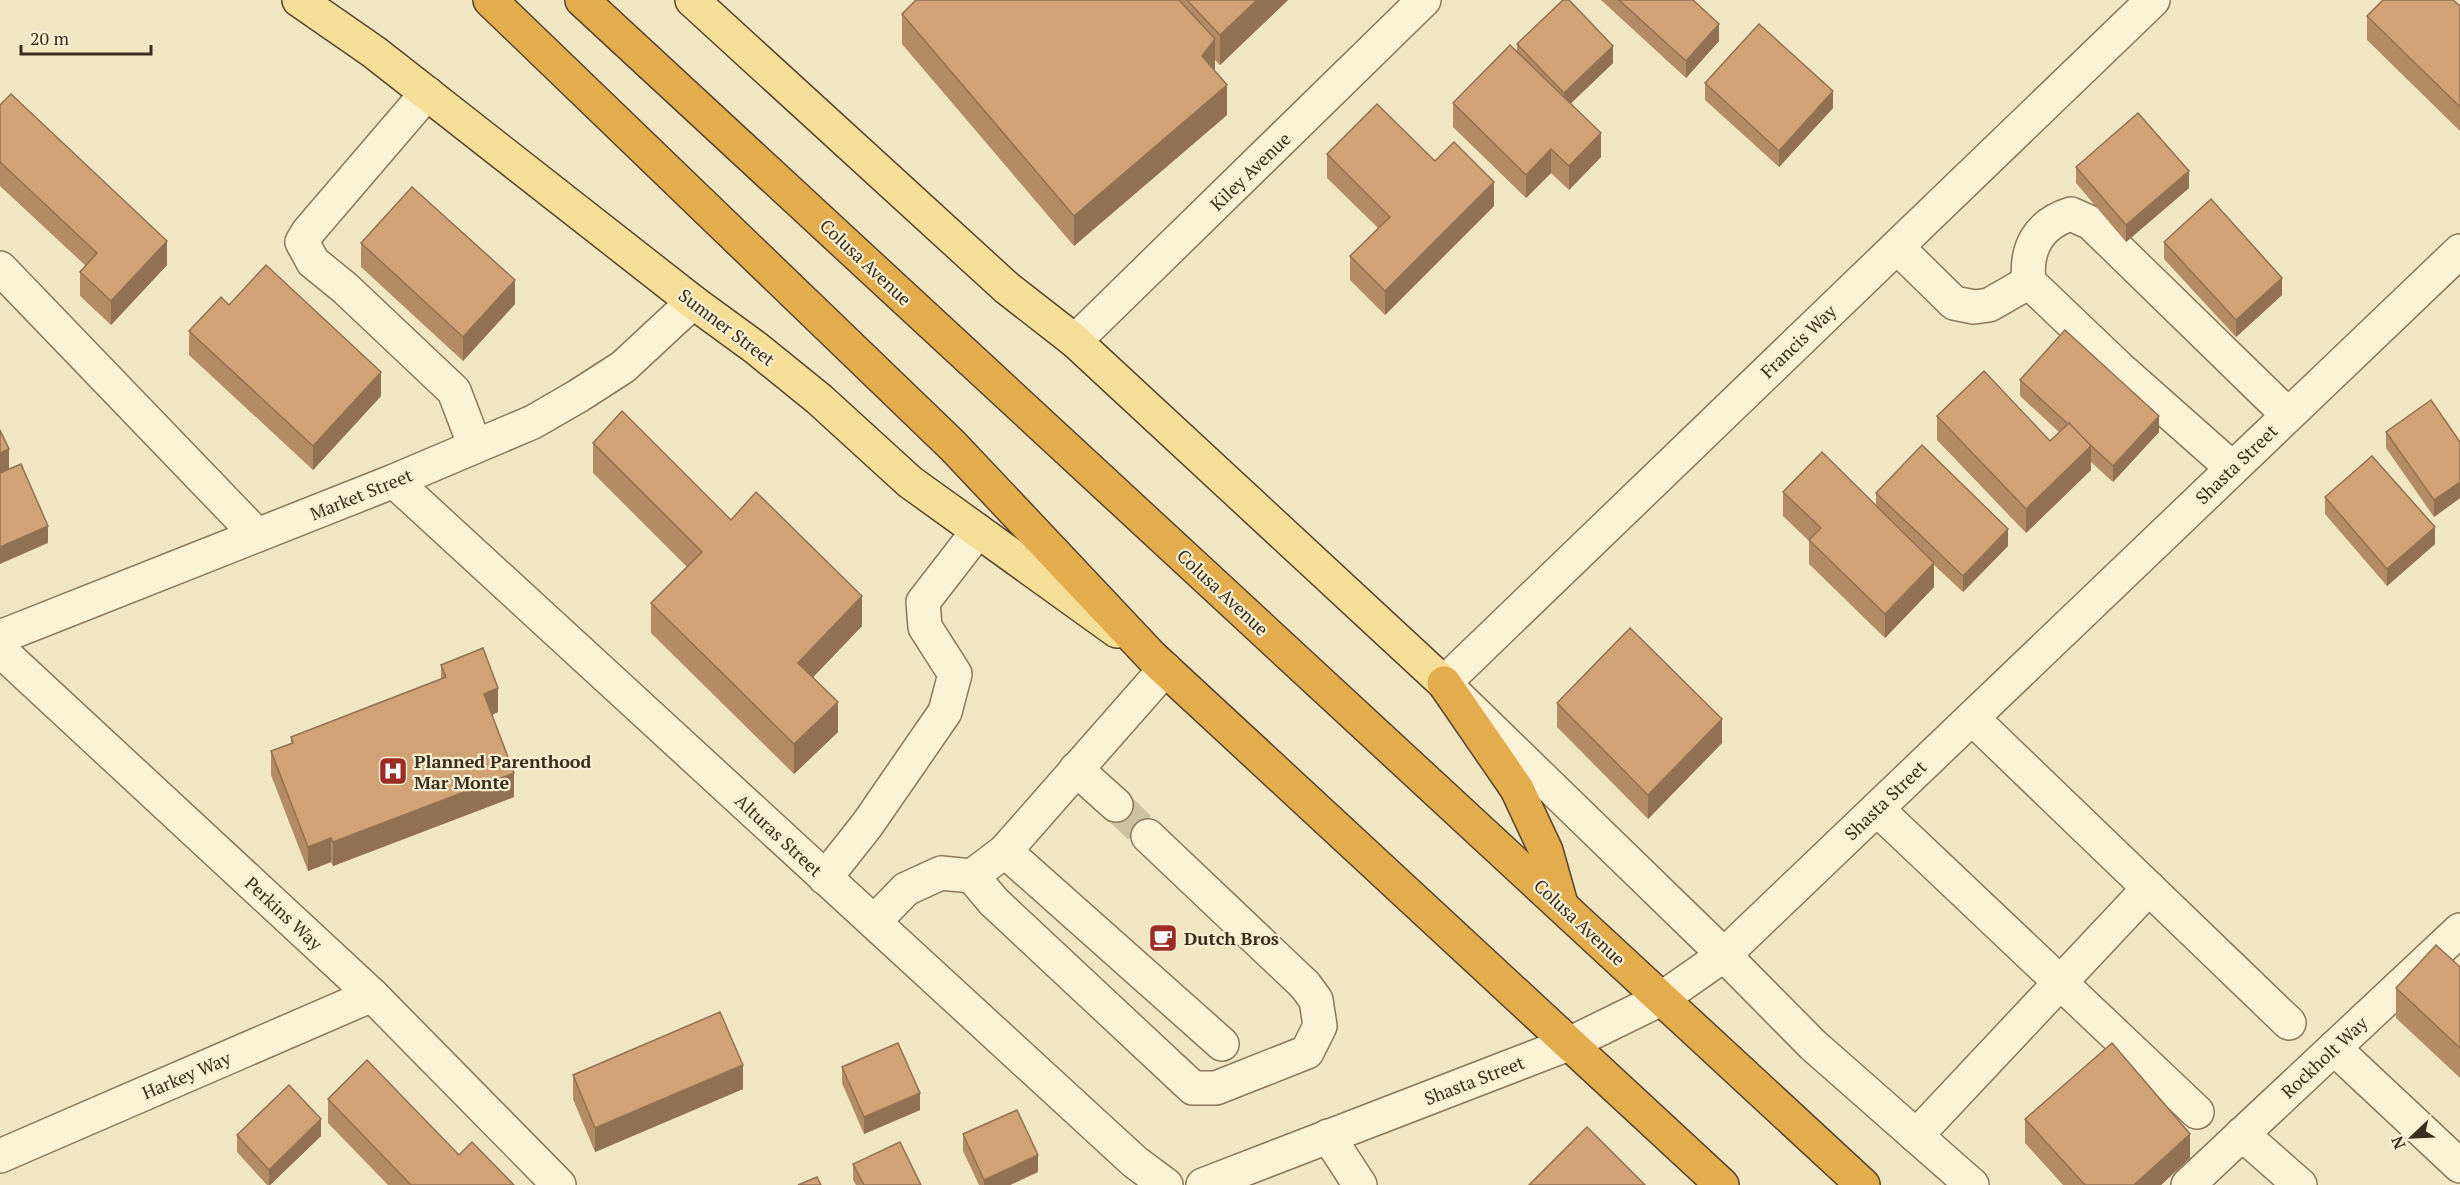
<svg xmlns="http://www.w3.org/2000/svg" width="2460" height="1185" viewBox="0 0 2460 1185" font-family="'PT Serif',serif">
<rect width="100%" height="100%" fill="#f0e6c2"/>
<g fill="none" stroke-linecap="round" stroke-linejoin="round">
<!-- minor-tunnel -->
<polyline stroke="#ccc1a1" stroke-width="33" stroke-dasharray="33 16" stroke-linecap="butt" points="1116,805 1148,836"/>
<!-- minor casing -->
<g stroke="#8b7758" stroke-width="36">
<g id="minor">
<polyline points="427,93 308,232 302,242 313,262 345,288 454,391 475,446"/>
<polyline points="1897,247 1954,303 1974,307 1989,305 2029,282"/>
<polyline points="0,268 257,535"/>
<polyline points="1075,341 1424,0"/>
<path d="M2232 468 2118 367 2029 282C2025 249 2038 224 2071 214L2091 223 2288 415"/>
<polyline points="394,481 1135,1162 1166,1185"/>
<polyline points="0,637 394,481 533,422 578,396 623,367 693,302"/>
<polyline points="0,650 372,995 559,1185"/>
<polyline points="1972,718 2289,1023"/>
<polyline points="1076,769 1116,805"/>
<polyline points="1877,809 2197,1112"/>
<polyline points="1005,851 1222,1044"/>
<polyline points="972,876 994,902 1193,1088 1216,1088 1307,1052 1320,1026 1316,1000 1305,985 1148,836"/>
<polyline points="825,878 867,825 945,712 955,674 925,627 923,602 978,531"/>
<polyline points="874,922 906,889 941,873 972,876 1005,851 1165,669"/>
<polyline points="2334,1048 2460,1166"/>
<polyline points="2242,1134 2300,1185"/>
<polyline points="1328,1136 1360,1185"/>
<polyline points="1916,1136 2149,888"/>
<polyline points="0,1156 372,995"/>
<polyline points="1203,1185 1571,1043 1661,999 1724,955 2460,251"/>
<polyline points="1972,1185 1813,1045 1724,955 1444,683 2153,0"/>
<polyline points="2188,1185 2460,930"/>
</g>
</g>
<!-- major casing -->
<g stroke="#58442d" stroke-width="36">
<g id="major">
<polyline points="299,0 374,52 693,302 756,348 819,399 910,482 1117,631"/>
<polyline points="692,0 1007,288 1075,341 1444,683"/>
</g>
</g>
<!-- highway casing -->
<g stroke="#58442d" stroke-width="36">
<g id="highway">
<polyline points="490,0 953,446 1152,657 1722,1185"/>
<polyline points="582,0 1863,1185"/>
<polyline points="1444,683 1517,789 1546,851 1561,904"/>
</g>
</g>
<!-- minor -->
<use href="#minor" stroke="#faf2d5" stroke-width="33"/>
<!-- major -->
<use href="#major" stroke="#f5df98" stroke-width="33"/>
<!-- highway -->
<use href="#highway" stroke="#e3ad4e" stroke-width="33"/>
</g>
<!-- wall -->
<g fill="#b38b65">
<polygon points="916,0 1288,0 1220,65 1215,60 1215,69 1214,70 1227,115 1074,246 902,44 902,14"/>
<polygon points="1601,0 1693,0 1719,41 1686,78"/>
<polygon points="2460,6 2460,131 2367,40 2367,16"/>
<polygon points="1517,44 1613,63 1570,104 1601,157 1569,190 1551,173 1526,198 1453,127 1453,103 1517,52"/>
<polygon points="1705,83 1833,108 1779,167 1705,100"/>
<polygon points="0,105 167,265 111,325 80,296 80,272 86,266 0,186"/>
<polygon points="1327,154 1435,161 1494,206 1385,315 1350,280 1350,256 1378,228 1327,178"/>
<polygon points="2076,167 2189,188 2126,242 2076,183"/>
<polygon points="2164,242 2282,295 2236,337 2164,259"/>
<polygon points="361,243 515,304 463,361 361,267"/>
<polygon points="229,305 381,396 313,470 189,355 189,331"/>
<polygon points="2020,380 2159,432 2113,482 2091,462 2091,470 2026,533 1937,440 1937,416 2050,441 2059,432 2020,396"/>
<polygon points="2386,432 2460,442 2460,498 2434,517 2386,448"/>
<polygon points="593,443 731,520 862,626 813,677 838,732 794,774 651,633 651,603 687,567 593,473"/>
<polygon points="1783,492 1876,506 1876,493 2008,546 1963,592 1934,565 1934,587 1885,638 1809,564 1809,541 1783,516"/>
<polygon points="2325,497 2435,544 2387,586 2325,514"/>
<polygon points="441,665 498,712 492,715 514,797 333,866 331,862 308,871 271,775 271,751 291,744 291,737 441,679"/>
<polygon points="1557,703 1722,743 1648,819 1557,727"/>
<polygon points="2460,967 2460,1078 2396,1018 2396,988"/>
<polygon points="842,1067 920,1110 864,1134 842,1083"/>
<polygon points="573,1075 743,1089 595,1152 573,1099"/>
<polygon points="328,1099 459,1155 514,1185 388,1185 328,1123"/>
<polygon points="2025,1119 2190,1158 2161,1185 2063,1185 2025,1143"/>
<polygon points="963,1134 1038,1172 1010,1185 979,1185 963,1151"/>
<polygon points="237,1135 321,1136 270,1185 267,1185 237,1152"/>
<polygon points="853,1164 921,1185 856,1185 853,1180"/>
</g>
<!-- shaded-wall -->
<g fill="#927153">
<polygon points="1257,0 1288,0 1220,65 1220,35"/>
<polygon points="1719,24 1719,41 1686,78 1686,61"/>
<polygon points="1215,39 1215,69 1202,86 1202,56"/>
<polygon points="1613,46 1613,63 1564,110 1564,93"/>
<polygon points="1227,85 1227,115 1074,246 1074,216"/>
<polygon points="1833,91 1833,108 1779,167 1779,151"/>
<polygon points="1601,133 1601,157 1569,190 1569,166"/>
<polygon points="1551,149 1551,173 1526,198 1526,175"/>
<polygon points="2189,171 2189,188 2126,242 2126,225"/>
<polygon points="1494,182 1494,206 1385,315 1385,291"/>
<polygon points="167,241 167,265 111,325 111,301"/>
<polygon points="2282,278 2282,295 2236,337 2236,320"/>
<polygon points="515,280 515,304 463,361 463,337"/>
<polygon points="381,372 381,396 313,470 313,446"/>
<polygon points="2159,416 2159,432 2113,482 2113,466"/>
<polygon points="2091,446 2091,470 2026,533 2026,509"/>
<polygon points="9,449 9,473 0,477 0,453"/>
<polygon points="2460,482 2460,498 2434,517 2434,500"/>
<polygon points="48,526 48,543 0,564 0,547"/>
<polygon points="2435,527 2435,544 2387,586 2387,569"/>
<polygon points="2008,529 2008,546 1963,592 1963,576"/>
<polygon points="1934,563 1934,587 1885,638 1885,614"/>
<polygon points="862,596 862,626 798,693 798,663"/>
<polygon points="498,688 498,712 484,718 484,694"/>
<polygon points="838,702 838,732 794,774 794,744"/>
<polygon points="1722,719 1722,743 1648,819 1648,795"/>
<polygon points="514,773 514,797 333,866 333,842"/>
<polygon points="331,838 331,862 308,871 308,847"/>
<polygon points="743,1065 743,1089 595,1152 595,1128"/>
<polygon points="920,1093 920,1110 864,1134 864,1117"/>
<polygon points="321,1119 321,1136 270,1185 269,1185 269,1170"/>
<polygon points="2190,1134 2190,1158 2161,1185 2134,1185"/>
<polygon points="1038,1155 1038,1172 1010,1185 984,1185 984,1180"/>
</g>
<!-- building -->
<g fill="#d0a276" stroke="#927153" stroke-width="1.5">
<polygon points="916,0 1179,0 1215,39 1202,56 1227,85 1074,216 902,14"/>
<polygon points="1187,0 1257,0 1220,35"/>
<polygon points="1563,0 1569,0 1613,46 1564,93 1517,44"/>
<polygon points="1619,0 1693,0 1719,24 1686,61"/>
<polygon points="2383,0 2453,0 2460,6 2460,107 2367,16"/>
<polygon points="1759,24 1833,91 1779,151 1705,83"/>
<polygon points="1510,45 1601,133 1569,166 1551,149 1526,175 1453,103"/>
<polygon points="11,94 167,241 111,301 80,272 97,253 0,162 0,105"/>
<polygon points="1377,104 1435,161 1454,142 1494,182 1385,291 1350,256 1390,217 1327,154"/>
<polygon points="2138,113 2189,171 2126,225 2076,167"/>
<polygon points="412,187 515,280 463,337 361,243"/>
<polygon points="2211,199 2282,278 2236,320 2164,242"/>
<polygon points="266,265 381,372 313,446 189,331 221,297 229,305"/>
<polygon points="2065,330 2159,416 2113,466 2085,440 2069,423 2068,424 2020,380"/>
<polygon points="1984,371 2050,441 2069,423 2091,446 2026,509 1937,416"/>
<polygon points="2431,400 2460,442 2460,482 2434,500 2386,432"/>
<polygon points="622,411 731,520 756,492 862,596 798,663 838,702 794,744 651,603 702,552 593,443"/>
<polygon points="0,430 9,449 0,453"/>
<polygon points="1922,445 2008,529 1963,576 1876,493"/>
<polygon points="1822,452 1934,563 1885,614 1809,540 1821,528 1783,492"/>
<polygon points="2372,456 2435,527 2387,569 2325,497"/>
<polygon points="21,464 48,526 0,547 0,473"/>
<polygon points="1630,628 1722,719 1648,795 1557,703"/>
<polygon points="483,648 498,688 484,694 514,773 333,842 331,838 308,847 271,751 293,743 291,737 446,677 441,665"/>
<polygon points="2436,945 2460,967 2460,1048 2396,988"/>
<polygon points="720,1012 743,1065 595,1128 573,1075"/>
<polygon points="898,1043 920,1093 864,1117 842,1067"/>
<polygon points="2112,1043 2190,1134 2134,1185 2085,1185 2025,1119"/>
<polygon points="367,1060 459,1155 472,1142 514,1185 411,1185 328,1099"/>
<polygon points="289,1085 321,1119 269,1170 237,1135"/>
<polygon points="1017,1110 1038,1155 984,1180 963,1134"/>
<polygon points="1587,1127 1645,1185 1529,1185"/>
<polygon points="900,1142 921,1185 864,1185 853,1164"/>
<polygon points="817,1177 821,1185 798,1185"/>
</g>
<!-- icons -->
<defs>
<g id="hospital-square" transform="scale(1.5)"><rect x="-9" y="-9" width="18" height="18" rx="4" fill="#9c2d25" stroke="#f7efd2"/><path d="M-5-5h3v3.5h4V-5h3V5h-3V1.5h-4V5h-3Z" fill="#fff"/></g>
<g id="cafe-square" transform="scale(1.5)"><rect x="-9" y="-9" width="18" height="18" rx="4" fill="#9c2d25" stroke="#f7efd2"/><path d="M-5.5-4.5H6V0H3Q3 3.5 0 3.5H-2.5Q-5.5 3.5-5.5 0ZM3-3.2v2h1.7v-2ZM-6 4.5H4V6H-6Z" fill="#fff"/></g>
</defs>
<g fill-rule="evenodd">
<use href="#hospital-square" x="393" y="771"/>
<use href="#cafe-square" x="1163" y="938"/>
</g>
<g text-anchor="middle" dominant-baseline="central" stroke-width="4.5" stroke-linejoin="round" paint-order="stroke">
<!-- street labels -->
<g font-size="18" fill="#3a2d1d" stroke="#f7efd2">
<text transform="translate(1250 171) rotate(-44)">Kiley Avenue</text>
<text transform="translate(866 262) rotate(43)">Colusa Avenue</text>
<text transform="translate(727 327) rotate(37)">Sumner Street</text>
<text transform="translate(1798 341) rotate(-44)">Francis Way</text>
<text transform="translate(2236 464) rotate(-44)">Shasta Street</text>
<text transform="translate(361 494) rotate(-22)">Market Street</text>
<text transform="translate(1223 592) rotate(43)">Colusa Avenue</text>
<text transform="translate(1885 800) rotate(-44)">Shasta Street</text>
<text transform="translate(779 835) rotate(43)">Alturas Street</text>
<text transform="translate(284 913) rotate(43)">Perkins Way</text>
<text transform="translate(1580 922) rotate(43)">Colusa Avenue</text>
<text transform="translate(2324 1057) rotate(-43)">Rockholt Way</text>
<text transform="translate(186 1075) rotate(-23)">Harkey Way</text>
<text transform="translate(1474 1080) rotate(-21)">Shasta Street</text>
</g>
<!-- poi labels -->
<g font-size="18" font-weight="bold" fill="#3a2d1d" stroke="#f7efd2" text-anchor="start">
<text x="414" y="761">Planned Parenthood<tspan x="414" dy="21">Mar Monte</tspan></text>
<text x="1184" y="938">Dutch Bros</text>
</g>
</g>
<!-- north arrow -->
<g transform="translate(2412 1137) rotate(247)" stroke="#f7efd2" stroke-width="4.5" paint-order="stroke">
<path d="M0-4.5L10 22L0 15L-10 22Z" fill="#3a2d1d"/>
<text y="-9" font-size="16" font-weight="bold" text-anchor="middle" fill="#3a2d1d">N</text>
</g>
<!-- scale -->
<path d="M21 45v9h130v-9" fill="none" stroke="#3a2d1d" stroke-width="3"/>
<text x="30" y="45" font-size="18" fill="#3a2d1d" stroke="#f7efd2" stroke-width="4.5" paint-order="stroke">20 m</text>
</svg>
